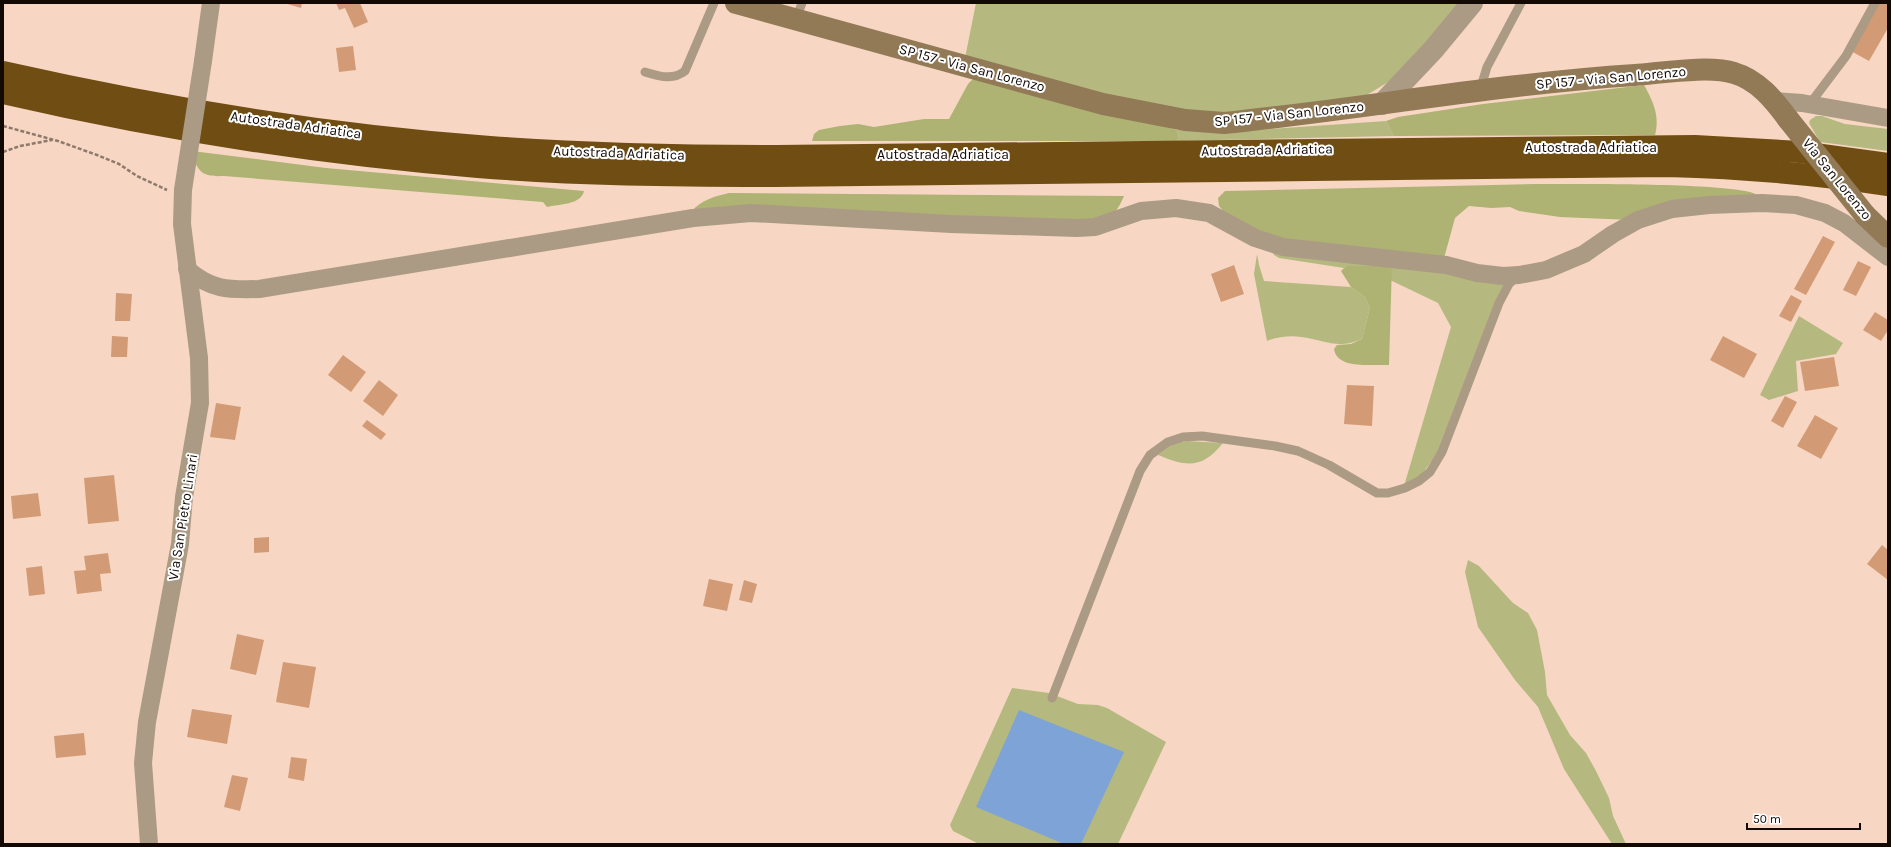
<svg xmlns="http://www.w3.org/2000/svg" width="1891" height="847" viewBox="0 0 1891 847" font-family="Karla,sans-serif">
<rect width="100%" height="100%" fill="#f7d7c3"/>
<!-- green -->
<g fill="#b5b980">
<polygon points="976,3 1464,3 1398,76 1357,101 1253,111 1203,113 1111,97 965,58"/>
<polygon points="1816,116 1822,116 1845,124 1888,129 1888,151 1820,142 1809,123 1810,120"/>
<polygon points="1386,121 1394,136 1176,141 1179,138 1177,130 1256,130"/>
<polygon points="1268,245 1434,267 1492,281 1507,282 1493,311 1459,404 1438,452 1418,480 1404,486 1451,327 1438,303 1390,280 1392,263 1367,266 1346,266 1344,268 1279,258 1274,255"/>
<path d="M1257 254 1259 265 1264 281 1351 287 1365 297 1370 308 1362 339C1337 350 1325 340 1301 337 1291 335 1276 337 1267 341L1254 274Z"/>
<polygon points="1799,316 1843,343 1836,354 1796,361 1798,391 1769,400 1760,395"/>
<path d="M1187 441 1223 443C1202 469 1187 467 1158 455L1174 443Z"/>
<polygon points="1468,560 1479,566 1513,603 1528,613 1537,630 1545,672 1547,695 1570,735 1586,753 1596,771 1609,798 1613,816 1626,844 1612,844 1564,769 1538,707 1515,680 1478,627 1465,572"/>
<polygon points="1012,688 1049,693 1078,704 1098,705 1107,708 1166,742 1118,844 979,844 953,831 950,825"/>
</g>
<!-- forest -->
<g fill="#aeb272">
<polygon points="976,76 1177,130 1179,138 1176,141 812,141 814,134 819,130 840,126 858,124 874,127 924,119 949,119 968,84"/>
<path d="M1644 85C1653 101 1660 116 1655 135L1394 136 1386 121 1398 117 1483 104Z"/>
<path d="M192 151 326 168 584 191C581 205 559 204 547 207L543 202 224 176C203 177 197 173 192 151Z"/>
<path d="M1535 184C1565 184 1743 182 1757 195L1631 220 1560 217 1519 211 1510 207 1491 208 1469 206 1455 218 1443 262 1270 240 1226 214 1219 206 1218 198 1225 191Z"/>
<path d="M729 193 1124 196C1119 208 1113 217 1101 223L692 211C701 200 716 196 729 193Z"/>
<path d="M1392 263 1389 365C1373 364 1337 370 1334 349L1337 345 1351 344 1362 339 1370 308 1365 297 1351 287 1341 271 1346 266H1367Z"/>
</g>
<!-- water -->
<polygon fill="#7ea3d6" points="1019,710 1124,752 1081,844 1064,844 976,807"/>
<!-- building -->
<g fill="#d39b75">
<polygon points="284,3 302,3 301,8"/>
<polygon points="336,3 360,3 368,22 354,28 345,8 339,10"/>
<polygon points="1876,3 1888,3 1888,28 1869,61 1849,50"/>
<polygon points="353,46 356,70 339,72 336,48"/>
<polygon points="1823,236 1835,242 1806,295 1794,289"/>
<polygon points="1858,261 1871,267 1856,296 1843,290"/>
<polygon points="1234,265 1244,294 1221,302 1211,274"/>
<polygon points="116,293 132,294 130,321 115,321"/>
<polygon points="1791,295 1802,301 1791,322 1779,316"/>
<polygon points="1875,312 1888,320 1888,330 1881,341 1863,330"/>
<polygon points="112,336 128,337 127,357 111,357"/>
<polygon points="1723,336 1757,354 1744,378 1710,360"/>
<polygon points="343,355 366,372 351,392 328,375"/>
<polygon points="1834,357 1839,386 1805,391 1800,362"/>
<polygon points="379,380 398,395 383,416 363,401"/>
<polygon points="1347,385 1374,386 1372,426 1344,424"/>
<polygon points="1785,396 1797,402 1783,428 1771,421"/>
<polygon points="216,403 241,407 235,440 210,437"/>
<polygon points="1815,415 1838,428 1821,459 1797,446"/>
<polygon points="367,420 386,434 381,440 362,426"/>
<polygon points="114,475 119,521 88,524 84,478"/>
<polygon points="38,493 41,516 13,519 11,496"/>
<polygon points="269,537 269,552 254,553 254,538"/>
<polygon points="1882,545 1888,550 1888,580 1867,564"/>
<polygon points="108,553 111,573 100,574 102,591 77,594 74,571 86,570 84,556"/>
<polygon points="42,566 45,594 29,596 26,568"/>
<polygon points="709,579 733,584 727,611 703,606"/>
<polygon points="744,580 757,584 752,603 739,600"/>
<polygon points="237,634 264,640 256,675 230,669"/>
<polygon points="283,662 316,667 309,708 276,702"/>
<polygon points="192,709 232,715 227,744 187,737"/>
<polygon points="84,733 86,755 56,758 54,736"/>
<polygon points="291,757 307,759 304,781 288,778"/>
<polygon points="232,775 248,778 240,811 224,807"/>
</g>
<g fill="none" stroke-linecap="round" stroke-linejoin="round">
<!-- path -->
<g stroke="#8f796c" stroke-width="2.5" stroke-dasharray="4 2" stroke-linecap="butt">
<polyline points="3,126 58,141 97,155 119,164 137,176 167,190"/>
<polyline points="3,152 20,146 52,140"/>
</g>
<!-- service -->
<g stroke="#ac9b84" stroke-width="9">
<polyline points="796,19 802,3"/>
<path d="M645 72C659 76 672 81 685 71L714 3"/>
<polyline points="1480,90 1487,67 1521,3"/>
<polyline points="1809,105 1846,56 1875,3"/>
<polyline points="1052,698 1140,471 1150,455 1168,442 1183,437 1202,436 1275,446 1298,451 1329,465 1377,493 1388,493 1405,488 1419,481 1430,472 1442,452 1499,303 1509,284 1518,276"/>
</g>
<!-- minor -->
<g stroke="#ac9b84" stroke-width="18">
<polyline points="203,61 211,3"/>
<polyline points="1776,101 1802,103 1888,118"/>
<path d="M187 269C211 290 228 290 259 289L693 218 751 213 951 224 1077 228 1095 227 1141 211 1176 208 1209 213 1255 238 1283 247 1446 265 1477 273 1503 276 1519 275 1546 270 1584 254 1613 234 1638 220 1672 209 1709 205 1762 203 1796 205 1825 213 1844 223 1888 257"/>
<polyline points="149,844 143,763 147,722 180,544 184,497 200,403 199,358 182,224 183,190"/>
</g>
<!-- tertiary -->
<polyline stroke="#ac9b84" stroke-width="22" points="1382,104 1433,50 1472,3"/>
<!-- secondary -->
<g stroke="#937a57" stroke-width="22">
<path d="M736 3 1103 104 1185 120 1224 123C1361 109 1497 84 1635 75 1661 73 1710 65 1734 73 1758 80 1774 100 1788 119"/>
<polyline points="1865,215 1888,237"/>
</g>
<!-- motorway -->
<g stroke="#704e13" stroke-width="22">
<path d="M3 72C163 108 326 135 490 147 586 154 681 156 776 156L1695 146 1800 152 1888 164"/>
<path d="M3 93C159 129 318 154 478 167 577 175 676 176 775 176L1668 166C1742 168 1815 174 1888 185"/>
</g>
<!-- minor-bridge -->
<polyline stroke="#ac9b84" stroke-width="18" points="183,190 203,61"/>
<!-- secondary-bridge -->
<polyline stroke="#937a57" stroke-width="22" points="1788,119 1865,215"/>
</g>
<g text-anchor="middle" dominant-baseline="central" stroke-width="4" stroke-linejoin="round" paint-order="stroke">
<!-- street labels -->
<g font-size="14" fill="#130904" stroke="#fff">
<text transform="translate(972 68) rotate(15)">SP 157 - Via San Lorenzo</text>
<text transform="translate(1611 78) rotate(-5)">SP 157 - Via San Lorenzo</text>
<text transform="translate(1289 114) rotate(-6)">SP 157 - Via San Lorenzo</text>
<text transform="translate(296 125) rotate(8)">Autostrada Adriatica</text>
<text x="1591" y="147">Autostrada Adriatica</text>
<text transform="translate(1267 150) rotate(-1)">Autostrada Adriatica</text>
<text transform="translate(619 153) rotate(2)">Autostrada Adriatica</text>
<text x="943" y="154">Autostrada Adriatica</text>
<text transform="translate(1837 179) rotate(51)">Via San Lorenzo</text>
<text transform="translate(183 517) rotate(-81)">Via San Pietro Linari</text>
</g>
</g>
<!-- border -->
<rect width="1891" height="847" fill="none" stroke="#130904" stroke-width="8"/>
<!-- scale -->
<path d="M1747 823v6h113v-6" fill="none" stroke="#130904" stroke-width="2"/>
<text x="1753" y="823" font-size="12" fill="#130904" stroke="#ffffff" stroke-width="3" paint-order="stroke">50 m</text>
</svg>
